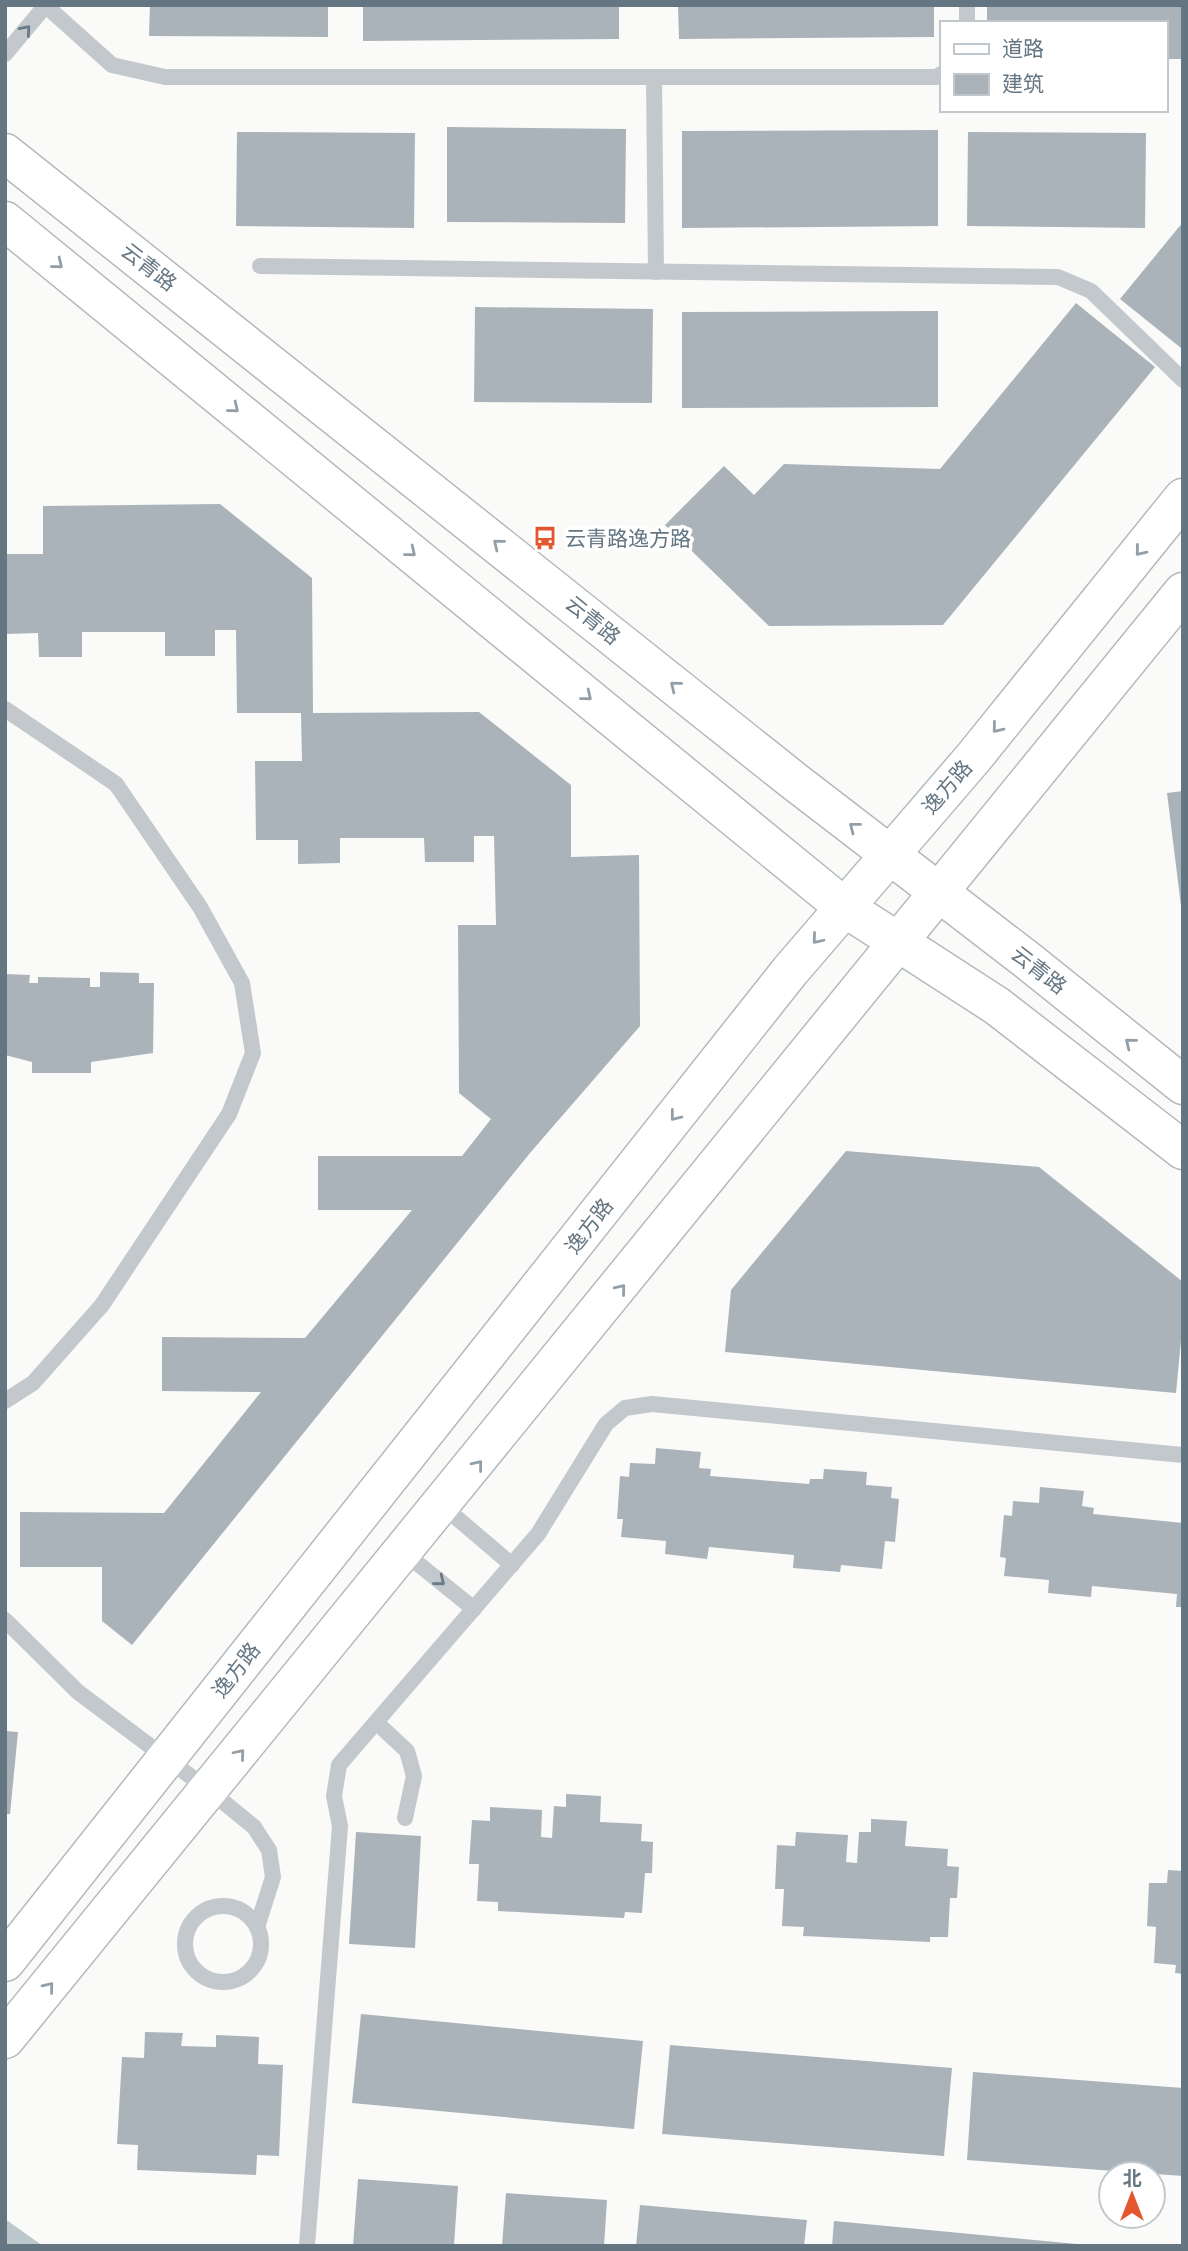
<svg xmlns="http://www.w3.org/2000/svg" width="1188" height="2251" viewBox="0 0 1188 2251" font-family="'Archivo Narrow','Noto Sans SC',sans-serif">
<rect width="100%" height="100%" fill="#fafaf8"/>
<!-- water -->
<polygon fill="#bbc7cb" points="5,2219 43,2246 5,2246"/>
<!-- building -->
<g fill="#aab3b9">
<polygon points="150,5 328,5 328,37 149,36"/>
<polygon points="363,5 619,5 619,39 363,41"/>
<polygon points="678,5 934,5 934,37 679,39"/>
<polygon points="987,5 1183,5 1183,59 1165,59 1165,23 987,23"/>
<polygon points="447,127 626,129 625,223 447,222"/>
<polygon points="938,130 938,226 682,228 682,131"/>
<polygon points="237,132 415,133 414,228 236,226"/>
<polygon points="968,132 1146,133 1145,228 967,226"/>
<polygon points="1183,222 1183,346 1181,348 1120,299"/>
<polygon points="1076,303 1155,367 943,625 769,626 665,525 724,466 754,495 784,464 940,469"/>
<polygon points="475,307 653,309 652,403 474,402"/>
<polygon points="938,311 938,407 682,408 682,312"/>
<polygon points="220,504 312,578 313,713 479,712 571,785 571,857 639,855 640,1026 530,1153 132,1645 102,1621 102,1567 20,1567 20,1512 164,1513 261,1392 162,1391 162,1337 305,1338 412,1210 318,1210 318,1156 462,1156 491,1119 459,1093 458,925 496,925 494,836 474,836 474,862 425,862 424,838 340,838 340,863 298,864 298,840 256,840 255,761 302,761 301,713 237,713 236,630 215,630 215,656 165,656 165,632 82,632 82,657 39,657 38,633 5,634 5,554 43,554 43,506"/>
<polygon points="1183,791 1183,906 1181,906 1167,793"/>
<polygon points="100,972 139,973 139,983 154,983 153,1053 91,1062 91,1073 32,1073 32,1062 5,1055 5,974 30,975 29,983 38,983 38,977 90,978 90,987 100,987"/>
<polygon points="846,1151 1039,1167 1183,1282 1183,1319 1176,1393 725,1352 731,1290"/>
<polygon points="656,1448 701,1452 699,1468 711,1469 710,1476 809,1484 810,1479 823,1479 824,1469 867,1472 866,1485 892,1487 891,1498 899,1499 895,1542 885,1541 882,1569 841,1565 840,1572 793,1568 794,1555 709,1547 707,1559 665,1554 666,1541 621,1537 623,1519 617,1519 620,1476 629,1477 630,1463 655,1464"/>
<polygon points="1040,1487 1084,1491 1082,1506 1094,1508 1093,1514 1183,1523 1183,1607 1176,1607 1177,1594 1092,1586 1091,1597 1048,1593 1049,1580 1004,1576 1006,1558 1000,1557 1004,1515 1012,1516 1013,1501 1039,1503"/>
<polygon points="5,1731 18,1732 10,1814 5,1814"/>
<polygon points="566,1794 601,1796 600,1822 642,1824 641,1841 653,1842 652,1873 645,1873 642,1913 625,1912 624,1918 498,1911 498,1902 477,1901 479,1864 469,1864 472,1820 490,1821 490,1807 542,1810 541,1837 552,1838 554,1806 566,1807"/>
<polygon points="871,1819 907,1821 905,1846 948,1849 947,1866 959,1867 957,1898 950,1898 948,1937 930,1937 930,1942 803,1936 804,1927 782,1926 784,1889 775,1889 777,1845 795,1846 796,1832 848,1835 846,1862 857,1863 859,1832 871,1832"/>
<polygon points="356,1832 421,1836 415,1948 349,1944"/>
<polygon points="1168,1870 1183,1871 1183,1974 1175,1973 1176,1965 1154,1963 1156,1927 1147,1926 1149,1883 1167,1883"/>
<polygon points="361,2014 643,2041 634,2129 352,2103"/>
<polygon points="145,2032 183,2033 181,2046 216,2047 216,2035 259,2037 258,2064 283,2065 279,2156 257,2155 256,2175 137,2170 138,2145 117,2144 122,2057 144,2058"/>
<polygon points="670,2045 952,2068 944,2156 662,2134"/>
<polygon points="973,2072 1183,2088 1183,2176 967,2160"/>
<polygon points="358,2179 458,2186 454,2246 353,2246"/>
<polygon points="506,2193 607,2200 604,2246 502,2246"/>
<polygon points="640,2205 807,2220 804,2246 636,2246"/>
<polygon points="834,2221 1077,2244 1077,2246 832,2246"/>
</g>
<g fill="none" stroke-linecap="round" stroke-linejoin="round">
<!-- secondary casing -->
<g stroke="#b3babf" stroke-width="41">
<g id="secondary">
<polyline points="5,153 794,781 1027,960 1183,1085"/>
<polyline points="5,221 844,907 997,1006 1183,1150"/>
<polyline points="5,1962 790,971 974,757 1183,498"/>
<path d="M5 2039C401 1559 794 1077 1183 592"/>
</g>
</g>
<!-- lane -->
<g stroke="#c3c8cc" stroke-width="16">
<polyline points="45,5 112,65 165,77 937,77 941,74"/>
<polyline points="967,5 967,23"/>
<polyline points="5,54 46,5"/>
<polyline points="654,77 656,272"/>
<polyline points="260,266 1058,277 1091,291 1183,380"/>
<polyline points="5,709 116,784 200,907 242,983 253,1053 229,1114 102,1305 33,1383 5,1401"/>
<polyline points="444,1507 512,1565"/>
<polyline points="406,1554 474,1609"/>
<polyline points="5,1620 78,1692 210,1791 254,1827 269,1850 273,1877 257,1927"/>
<polyline points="377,1723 407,1751 414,1776 405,1818"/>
<circle cx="223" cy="1944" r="38"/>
<polyline points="307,2246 340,1826 334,1796 339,1765 538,1534 606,1424 625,1408 652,1404 1183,1455"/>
</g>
<!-- secondary -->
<use href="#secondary" stroke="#fff" stroke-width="38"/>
</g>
<!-- one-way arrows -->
<defs><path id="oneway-chevron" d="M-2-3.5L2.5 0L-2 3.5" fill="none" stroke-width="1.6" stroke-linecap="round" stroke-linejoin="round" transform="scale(1.75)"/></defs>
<g stroke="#6a7a87">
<use href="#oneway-chevron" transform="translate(26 30) rotate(-49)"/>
<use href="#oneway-chevron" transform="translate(440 1581) rotate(39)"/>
</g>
<g stroke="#939fa8">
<use href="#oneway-chevron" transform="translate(58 264) rotate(39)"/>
<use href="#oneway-chevron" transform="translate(234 408) rotate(39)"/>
<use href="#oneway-chevron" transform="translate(498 544) rotate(-141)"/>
<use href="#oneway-chevron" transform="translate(1140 551) rotate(129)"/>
<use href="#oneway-chevron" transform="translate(411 552) rotate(39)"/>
<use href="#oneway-chevron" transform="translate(675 686) rotate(-141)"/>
<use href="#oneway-chevron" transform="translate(587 696) rotate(39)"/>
<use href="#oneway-chevron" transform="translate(997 728) rotate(129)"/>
<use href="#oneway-chevron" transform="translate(854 827) rotate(-142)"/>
<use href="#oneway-chevron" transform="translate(817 939) rotate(130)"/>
<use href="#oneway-chevron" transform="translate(1130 1043) rotate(-141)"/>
<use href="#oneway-chevron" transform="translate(675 1116) rotate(128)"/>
<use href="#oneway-chevron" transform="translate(621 1289) rotate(-51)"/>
<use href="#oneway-chevron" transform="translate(478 1465) rotate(-51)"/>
<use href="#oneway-chevron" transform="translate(240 1754) rotate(-50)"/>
<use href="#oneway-chevron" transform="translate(49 1987) rotate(-51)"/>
</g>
<!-- icons -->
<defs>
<g id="bus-bare" transform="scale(1.89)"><path d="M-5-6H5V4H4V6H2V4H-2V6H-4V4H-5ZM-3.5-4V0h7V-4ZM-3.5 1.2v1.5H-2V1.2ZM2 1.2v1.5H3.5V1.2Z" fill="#e4572e" stroke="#fff" stroke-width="2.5" paint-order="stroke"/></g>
</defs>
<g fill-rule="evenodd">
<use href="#bus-bare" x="545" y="538"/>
</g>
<g text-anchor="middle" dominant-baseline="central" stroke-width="7" stroke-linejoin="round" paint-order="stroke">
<!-- street labels -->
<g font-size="21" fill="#657683" stroke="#fff">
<text transform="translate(149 267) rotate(38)">云青路</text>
<text transform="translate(593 620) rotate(39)">云青路</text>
<text transform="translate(947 787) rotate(-49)">逸方路</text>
<text transform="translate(1039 970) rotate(38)">云青路</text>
<text transform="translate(589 1226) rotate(-52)">逸方路</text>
<text transform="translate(236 1670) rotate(-52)">逸方路</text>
</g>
<!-- poi labels -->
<g font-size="21" fill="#657683" stroke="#fff" text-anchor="start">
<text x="565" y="538">云青路逸方路</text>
</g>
</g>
<!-- border -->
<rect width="1188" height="2251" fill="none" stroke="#657683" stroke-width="14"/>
<!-- legend -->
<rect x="940" y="21" width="228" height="91" fill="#ffffff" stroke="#c1c8cd" stroke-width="2"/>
<rect x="954" y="44" width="35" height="10" fill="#ffffff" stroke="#c1c8cd" stroke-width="2"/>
<text x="1002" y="56" font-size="21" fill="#657683">道路</text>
<rect x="954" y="74" width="35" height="21" fill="#aab3b9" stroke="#c1c8cd" stroke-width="2"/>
<text x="1002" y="91" font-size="21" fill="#657683">建筑</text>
<!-- north arrow -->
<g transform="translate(1132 2195)"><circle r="33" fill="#ffffff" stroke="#c1c8cd" stroke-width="2"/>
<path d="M0-5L12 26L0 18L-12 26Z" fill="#e4572e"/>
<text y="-10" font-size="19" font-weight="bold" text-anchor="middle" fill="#657683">北</text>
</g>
</svg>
